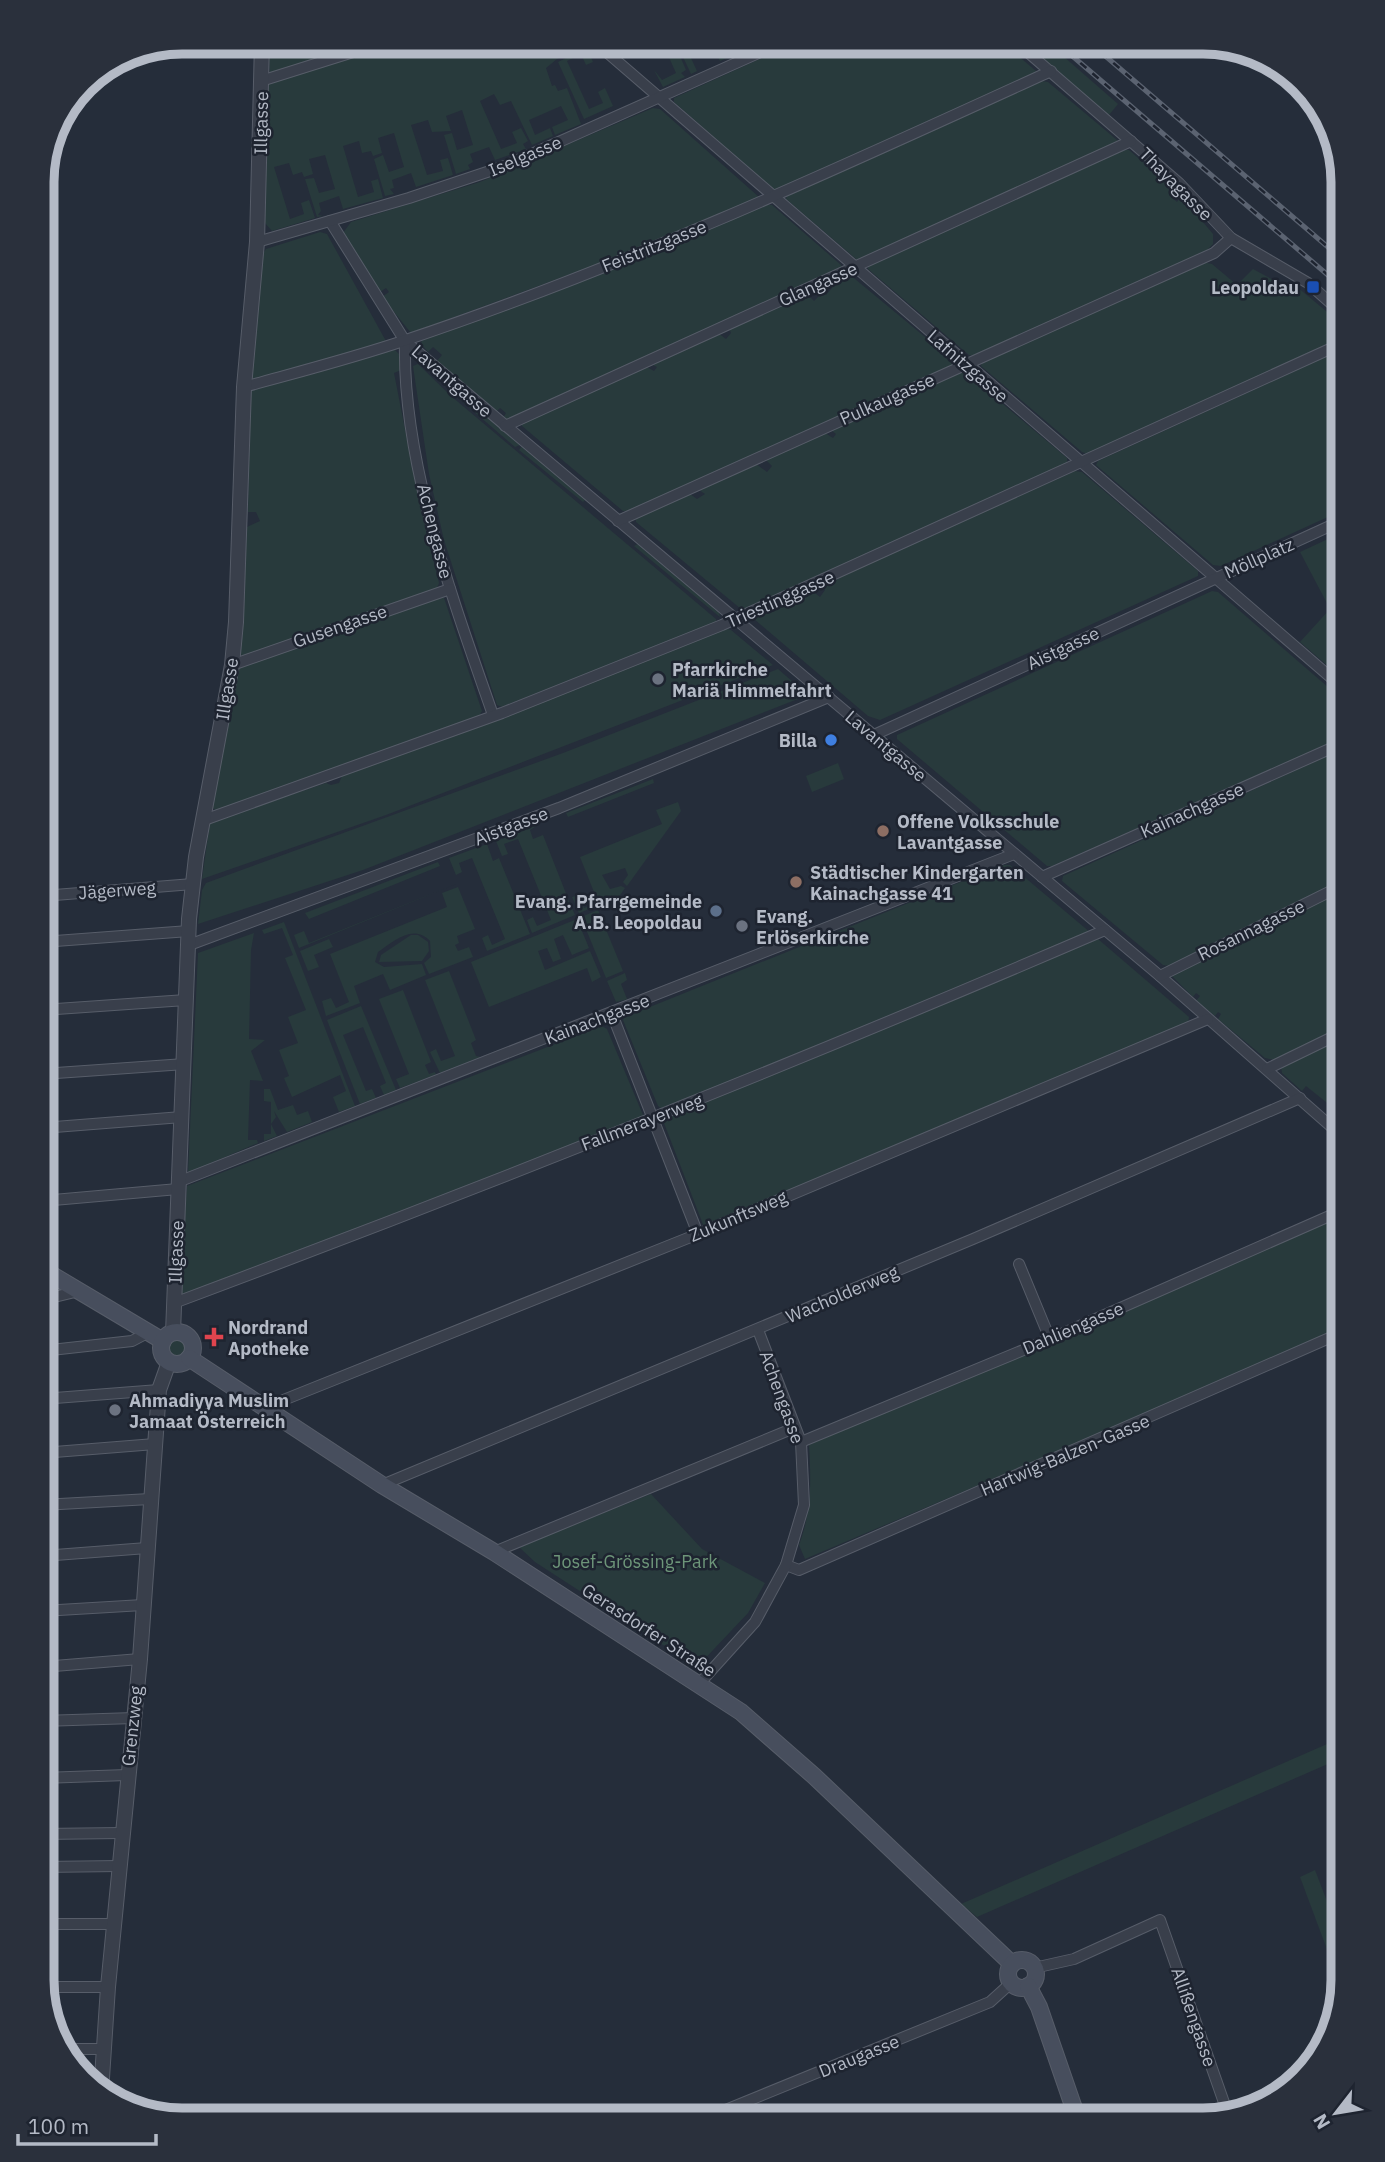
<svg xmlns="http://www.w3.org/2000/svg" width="1385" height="2162" viewBox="0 0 1385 2162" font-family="'IBM Plex Sans',sans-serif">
<rect width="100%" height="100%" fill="#252d3a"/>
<!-- green -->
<g fill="#283a3c">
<polygon points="268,42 372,42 270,76"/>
<polygon points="400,42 406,42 408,46 419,42 582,42 586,46 557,59 546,68 552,86 555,85 558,91 567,88 581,124 555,135 552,127 568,120 561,106 529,120 535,135 550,128 553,136 532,145 511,101 500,105 494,94 480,101 501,149 517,143 512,132 521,128 528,141 523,144 526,149 495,160 489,147 470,154 473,162 468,165 470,169 456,174 444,135 452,133 457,150 473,145 462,110 446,116 451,131 432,132 428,120 411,125 427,175 443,171 440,160 448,158 453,175 416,187 411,173 392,180 394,188 390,189 394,194 385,196 374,159 383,155 389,172 404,167 394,133 378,138 382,153 373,156 371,151 362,153 359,141 343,146 358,197 374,192 371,181 378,179 383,198 343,209 339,196 319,203 321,211 318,215 323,216 317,217 305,179 314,178 319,193 335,189 325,155 309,159 313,174 304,177 302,172 293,175 289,163 274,167 290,219 304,214 301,203 309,200 315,218 272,231 265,223 265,85"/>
<polygon points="662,42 674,42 686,70 681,73 685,77 663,87 654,70 662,80 676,73"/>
<polygon points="676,42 687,42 691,50 705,42 726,42 730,50 745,42 754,42 756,45 720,61 713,48 691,58 697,71 691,74"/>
<polygon points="797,42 1002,42 1036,71 1036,75 781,190 773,189 674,102 674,98"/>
<polygon points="1023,42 1047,42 1118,104 1109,115"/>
<polygon points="587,48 593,62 586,65 581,54 567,61 589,109 603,103 598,92 605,88 613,106 584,119 558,62"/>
<polygon points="1042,81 1048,82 1117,140 1117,145 862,259 856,259 786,199 787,196"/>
<polygon points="653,108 660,109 760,198 639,249 411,333 382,297 389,292 386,288 380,292 343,233 351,222 480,182"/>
<polygon points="1123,150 1129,150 1170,186 1169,195 1177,202 1181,196 1213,234 1213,244 1207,250 975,356 969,355 868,269 868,265"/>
<polygon points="765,205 772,205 841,265 841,269 504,422 502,420 506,413 500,408 495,413 437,361 442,355 433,347 428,352 421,344 422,340"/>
<polygon points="320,232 327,234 387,343 254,380 250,377 262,255 266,249"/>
<polygon points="1202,262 1212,264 1237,285 1253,269 1288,288 1297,287 1343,325 1343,339 1088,454 1082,452 981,366 982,362"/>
<polygon points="849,274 954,361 953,366 631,512 623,511 522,426 521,423 645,366 654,371 657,367 651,364 718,333 726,339 731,333 729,328 806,293 814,301 820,295 814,290 818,288 826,295 832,288 827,283"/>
<polygon points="393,348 399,354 401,370 394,373 419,501 439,583 437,588 243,656 240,654 247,527 260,521 256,512 248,512 250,394 253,389 385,350 389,352"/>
<polygon points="1343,349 1343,510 1221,566 1213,565 1096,465 1098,461"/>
<polygon points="418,364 451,396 716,619 716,622 502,707 497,705 444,540 429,474 413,366"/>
<polygon points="960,372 965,372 1067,458 1067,463 747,609 741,609 636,522 636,518 690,494 697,499 705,494 699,490 756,464 767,472 772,466 765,459 825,433 833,438 836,434 831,430"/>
<polygon points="460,393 520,445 515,447 457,397"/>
<polygon points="522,446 586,499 583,502 519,450"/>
<polygon points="1075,471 1082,472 1198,571 1198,576 880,720 868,716 754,619 755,615 811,590 820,597 825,590 821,585"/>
<polygon points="1343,532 1343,679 1300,642 1330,609 1300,552"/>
<polygon points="640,543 718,609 720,617 634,546"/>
<polygon points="1212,591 1218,592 1343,700 1343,737 1052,866 1047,866 897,739 897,735"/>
<polygon points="438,596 444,598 482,711 479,716 238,803 216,810 211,807 236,669"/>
<polygon points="724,628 731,630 773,665 386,815 202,879 210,822 326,783 331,785 339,783 342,776"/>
<polygon points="778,669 808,695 363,870 198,924 202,890 206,883 563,753"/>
<polygon points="1343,749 1343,880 1169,966 1163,965 1062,881 1063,876"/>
<polygon points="838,763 844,779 812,792 806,776"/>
<polygon points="653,779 654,783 568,817 566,813"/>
<polygon points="678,802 681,811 627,886 623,882 628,875 625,868 602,875 610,889 621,886 625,888 618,898 579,913 572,897 579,895 584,908 598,902 580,857 662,824 656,810"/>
<polygon points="538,825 530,830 533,839 543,835 567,896 553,901 557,911 564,909 561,901 568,899 575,915 532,933 527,920 533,917 537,926 551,920 518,839 504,844 508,854 502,856 496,841"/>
<polygon points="487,844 493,861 499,858 530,934 487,951 482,938 488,935 492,945 505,939 472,858 459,863 462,872 456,875 449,858"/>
<polygon points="438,862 440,866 309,919 305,913"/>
<polygon points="1003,865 1010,865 1091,933 663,1110 658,1106 623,1020 625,1017"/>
<polygon points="456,884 299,948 294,935 304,931 309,943"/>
<path d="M458 887 475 929 457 936 459 943 455 945 458 951 469 947 473 957 429 974 424 963 431 957 430 941C413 923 393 942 378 952L375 962 384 967 422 964 426 975 390 990 383 974 354 986 360 1003 326 1016 322 1001 331 998 336 1008 349 1002 330 954 447 907 442 893Z"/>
<polygon points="1343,890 1343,1026 1275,1060 1265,1058 1218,1019 1221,1014 1218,1012 1215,1016 1196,1001 1200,996 1196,993 1193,997 1172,976"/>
<polygon points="598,910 623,971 606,978 581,917"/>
<polygon points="577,919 589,948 572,955 563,935 554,939 561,959 553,962 547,948 538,951 545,970 590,951 601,977 592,982 587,968 489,1007 471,962"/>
<polygon points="284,922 355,1106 339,1112 333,1097 346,1091 340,1075 292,1097 284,1078 289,1076 279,1050 298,1043 288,1017 306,1010 285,958 293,955 282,928 264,934 262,930"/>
<polygon points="254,933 251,950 249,1039 265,1040 251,1051 263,1081 250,1080 248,1140 257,1140 258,1143 188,1173 198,953"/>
<polygon points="411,935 418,935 428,942 429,951 422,961 379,962 381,955"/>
<polygon points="329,939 333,947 314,955 319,967 308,971 300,951"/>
<polygon points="1098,939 1189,1017 1188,1023 704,1227 664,1123 666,1117"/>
<polygon points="449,971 476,1040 471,1043 476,1056 481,1057 440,1073 430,1052 436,1049 441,1061 455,1056 425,980"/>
<polygon points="625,973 627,980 621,984 627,999 633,998 616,1002 607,981"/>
<polygon points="403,990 431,1062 425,1065 429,1074 435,1072 436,1075 400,1088 396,1079 409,1074 379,999"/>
<polygon points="361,1006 396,1090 384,1095 380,1086 386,1083 363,1027 343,1035 366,1091 372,1089 376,1098 360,1104 327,1020"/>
<polygon points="602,1026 607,1029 643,1115 641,1118 185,1296 179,1292 187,1186"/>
<polygon points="1343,1035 1343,1116 1337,1111 1340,1107 1334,1103 1331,1106 1306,1086 1302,1091 1282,1073 1281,1066"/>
<polygon points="264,1089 270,1089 278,1110 293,1105 297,1115 308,1111 312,1122 287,1132 274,1111 276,1117 271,1124 277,1136 264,1141 264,1134 271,1134 271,1102 264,1101"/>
<path d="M1343 1212V1326L1155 1410 805 1559 799 1545C812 1510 811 1481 809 1445Z"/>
<circle cx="177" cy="1348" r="11"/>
<polygon points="651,1494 702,1549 765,1583 748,1613 697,1667 535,1562 519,1547"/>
<polygon points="1343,1737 1343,1757 1337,1760 977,1917 961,1904"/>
<polygon points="1315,1870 1343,1943 1341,1987 1300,1877"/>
</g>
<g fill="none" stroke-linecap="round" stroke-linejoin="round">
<!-- minor casing -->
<g stroke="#575d69" stroke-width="12">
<g id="minor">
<polyline points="595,42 1343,688"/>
<polyline points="1016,42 1179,183 1231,238 1308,283 1343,314"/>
<polyline points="261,81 385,42"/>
<polyline points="330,221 405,341 1160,976 1343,1137"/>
<polyline points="257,242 409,198 505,166 783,42"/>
<path d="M405 341C402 463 453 600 493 715"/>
<path d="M244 387C298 372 353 358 406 340 627 266 839 168 1051 71"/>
<polyline points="505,426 1131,141"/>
<polyline points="618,521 1214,253 1231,238"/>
<polyline points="232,665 450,589"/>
<polyline points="874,735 1343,520"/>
<polyline points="204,820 502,713 722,625 1343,343"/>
<polyline points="1042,877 1343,743"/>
<polyline points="42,896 193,884"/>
<polyline points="42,942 189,931"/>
<polyline points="189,945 559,808 829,697"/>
<polyline points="1160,976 1343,885"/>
<polyline points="42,1010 186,1000"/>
<polyline points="612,1014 698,1234"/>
<polyline points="1267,1069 1343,1032"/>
<polyline points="42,1074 185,1064"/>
<polyline points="42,1128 182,1117"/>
<polyline points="178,1182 1014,854"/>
<polyline points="42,1201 178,1189"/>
<polyline points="1019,1264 1050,1339"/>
<polyline points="42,1300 79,1291"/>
<path d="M174 1303C487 1186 798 1062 1105 930"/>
<polyline points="42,1351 132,1341 149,1332"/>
<polyline points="42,1399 159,1390"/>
<polyline points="266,1407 698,1234 1208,1019"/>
<polyline points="801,1442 1050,1339 1343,1210"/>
<polyline points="42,1453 155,1444"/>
<polyline points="382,1485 973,1239 1300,1098"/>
<polyline points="42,1505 150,1499"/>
<polyline points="494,1552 794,1428"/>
<polyline points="42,1556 147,1548"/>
<polyline points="786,1565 799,1570 1343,1332"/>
<polyline points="42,1611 143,1605"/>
<polyline points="42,1667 140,1659"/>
<polyline points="699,1684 755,1622 786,1565 804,1505 801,1442 758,1330"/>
<polyline points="42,1721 134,1718"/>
<polyline points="42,1778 127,1775"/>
<polyline points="42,1834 121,1833"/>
<polyline points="42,1867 119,1866"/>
<polyline points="42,1924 114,1924"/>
<polyline points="1034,1968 1074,1959 1160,1920 1228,2114"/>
<polyline points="44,1987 108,1987"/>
<polyline points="63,2049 103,2049"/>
<polyline points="701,2120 990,2002 1011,1983"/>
</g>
</g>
<!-- tertiary casing -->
<g stroke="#575d69" stroke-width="16">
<g id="tertiary">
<polyline points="173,1333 189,919 196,857 232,665 236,622 244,387 257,242 262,42"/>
<polyline points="101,2093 108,1987 140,1659 159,1390 169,1362"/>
</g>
</g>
<!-- secondary casing -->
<g stroke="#575d69" stroke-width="18">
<g id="secondary">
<polyline points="42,1269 163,1341"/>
<circle cx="177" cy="1348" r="16"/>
<polyline points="189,1358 382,1485 494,1552 741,1712 814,1776 1012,1964"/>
<circle cx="1022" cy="1974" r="14"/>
<polyline points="1028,1986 1039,2007 1078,2120"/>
</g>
</g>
<!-- minor -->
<use href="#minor" stroke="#393f4b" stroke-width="10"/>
<!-- tertiary -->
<use href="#tertiary" stroke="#393f4b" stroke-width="14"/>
<!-- secondary -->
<use href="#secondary" stroke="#474e5d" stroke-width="16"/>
<!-- rail casing -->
<g stroke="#5b6371" stroke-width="5">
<g id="rail">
<polyline points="1056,42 1343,288"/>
<polyline points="1089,42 1343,260"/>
</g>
</g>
<!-- rail -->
<use href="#rail" stroke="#1e2430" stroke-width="2.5" stroke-dasharray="8" stroke-linecap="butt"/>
</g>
<!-- markers -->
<rect fill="#1a4fb4" stroke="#1e2430" stroke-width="2.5" x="1306" y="280" width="14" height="14" rx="3.5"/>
<g fill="#6b7280" stroke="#1e2430" stroke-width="2.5">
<circle cx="658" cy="679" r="7"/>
<circle cx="742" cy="926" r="7"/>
<circle cx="115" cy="1410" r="7"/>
</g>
<circle fill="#3f7fe0" stroke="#1e2430" stroke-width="2.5" cx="831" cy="740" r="7"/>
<g fill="#8d6e63" stroke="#1e2430" stroke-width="2.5">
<circle cx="883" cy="831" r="7"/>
<circle cx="796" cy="882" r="7"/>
</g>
<circle fill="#5c6f8a" stroke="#1e2430" stroke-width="2.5" cx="716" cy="911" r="7"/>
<path fill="#e0444e" stroke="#1e2430" stroke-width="2.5" d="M210.5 1326.5h7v7h7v7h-7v7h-7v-7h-7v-7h7z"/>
<g text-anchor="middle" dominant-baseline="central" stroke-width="5" stroke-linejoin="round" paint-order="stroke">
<!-- street labels -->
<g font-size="18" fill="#b4bac6" stroke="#1e2430">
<text transform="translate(261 123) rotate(-89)">Illgasse</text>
<text transform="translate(525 156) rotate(-23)">Iselgasse</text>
<text transform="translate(1176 184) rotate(45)">Thayagasse</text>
<text transform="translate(654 246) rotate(-22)">Feistritzgasse</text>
<text transform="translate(818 284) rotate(-24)">Glangasse</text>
<text transform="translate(968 366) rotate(41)">Lafnitzgasse</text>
<text transform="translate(452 381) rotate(41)">Lavantgasse</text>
<text transform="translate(887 399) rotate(-24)">Pulkaugasse</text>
<text transform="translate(435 531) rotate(76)">Achengasse</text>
<text transform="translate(1259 558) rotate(-24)">Möllplatz</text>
<text transform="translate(780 599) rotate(-24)">Triestinggasse</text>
<text transform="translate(340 626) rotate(-19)">Gusengasse</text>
<text transform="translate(1063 648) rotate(-25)">Aistgasse</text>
<text transform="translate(227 689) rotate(-81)">Illgasse</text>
<text transform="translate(886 746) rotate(40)">Lavantgasse</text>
<text transform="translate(1192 810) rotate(-24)">Kainachgasse</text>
<text transform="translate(511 826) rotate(-21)">Aistgasse</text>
<text transform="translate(117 890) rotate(-4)">Jägerweg</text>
<text transform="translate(1251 930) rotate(-26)">Rosannagasse</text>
<text transform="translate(597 1019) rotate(-21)">Kainachgasse</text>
<text transform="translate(642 1122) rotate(-21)">Fallmerayerweg</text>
<text transform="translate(738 1216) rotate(-23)">Zukunftsweg</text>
<text transform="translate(176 1252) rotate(-88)">Illgasse</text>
<text transform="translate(842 1294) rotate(-23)">Wacholderweg</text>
<text transform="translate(1073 1328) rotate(-23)">Dahliengasse</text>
<text transform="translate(782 1397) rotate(70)">Achengasse</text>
<text transform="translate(1065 1455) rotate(-23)">Hartwig-Balzen-Gasse</text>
<text transform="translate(649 1630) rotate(33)">Gerasdorfer Straße</text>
<text transform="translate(132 1726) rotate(-84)">Grenzweg</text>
<text transform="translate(1194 2017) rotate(71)">Allißengasse</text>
<text transform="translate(859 2056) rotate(-22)">Draugasse</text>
</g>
<!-- poi labels -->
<g font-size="18" font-weight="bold" fill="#b4bac6" stroke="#1e2430" text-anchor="start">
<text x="1299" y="287" text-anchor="end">Leopoldau</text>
<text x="672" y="669">Pfarrkirche<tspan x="672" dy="21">Mariä Himmelfahrt</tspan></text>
<text x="817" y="740" text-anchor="end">Billa</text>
<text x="897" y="821">Offene Volksschule<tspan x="897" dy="21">Lavantgasse</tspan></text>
<text x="810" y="872">Städtischer Kindergarten<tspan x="810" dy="21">Kainachgasse 41</tspan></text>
<text x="702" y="901" text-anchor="end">Evang. Pfarrgemeinde<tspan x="702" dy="21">A.B. Leopoldau</tspan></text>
<text x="756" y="916">Evang.<tspan x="756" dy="21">Erlöserkirche</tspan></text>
<text x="228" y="1327">Nordrand<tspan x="228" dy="21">Apotheke</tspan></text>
<text x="129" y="1400">Ahmadiyya Muslim<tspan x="129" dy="21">Jamaat Österreich</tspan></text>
</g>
<!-- park labels -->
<g font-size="18" fill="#6d9579" stroke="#1e2430">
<text x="635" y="1561">Josef-Grössing-Park</text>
</g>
</g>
<!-- crop -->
<path d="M0 0H1385V2162H0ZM182 54H1203A128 128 0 0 1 1331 182V1980A128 128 0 0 1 1203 2108H182A128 128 0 0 1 54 1980V182A128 128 0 0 1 182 54Z" fill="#2a303c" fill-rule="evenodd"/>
<path fill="none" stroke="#b4bac6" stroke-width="9" d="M182 54H1203A128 128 0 0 1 1331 182V1980A128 128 0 0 1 1203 2108H182A128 128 0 0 1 54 1980V182A128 128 0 0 1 182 54Z"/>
<!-- north arrow -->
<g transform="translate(1336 2113) rotate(239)" stroke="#1e2430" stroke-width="5" paint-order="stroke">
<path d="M0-5L12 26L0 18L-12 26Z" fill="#b4bac6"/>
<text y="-10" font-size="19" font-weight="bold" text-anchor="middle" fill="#b4bac6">N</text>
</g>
<!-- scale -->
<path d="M18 2134v10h138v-10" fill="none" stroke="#b4bac6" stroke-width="3.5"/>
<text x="28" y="2134" font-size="21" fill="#b4bac6" stroke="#1e2430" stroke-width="5" paint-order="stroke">100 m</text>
</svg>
